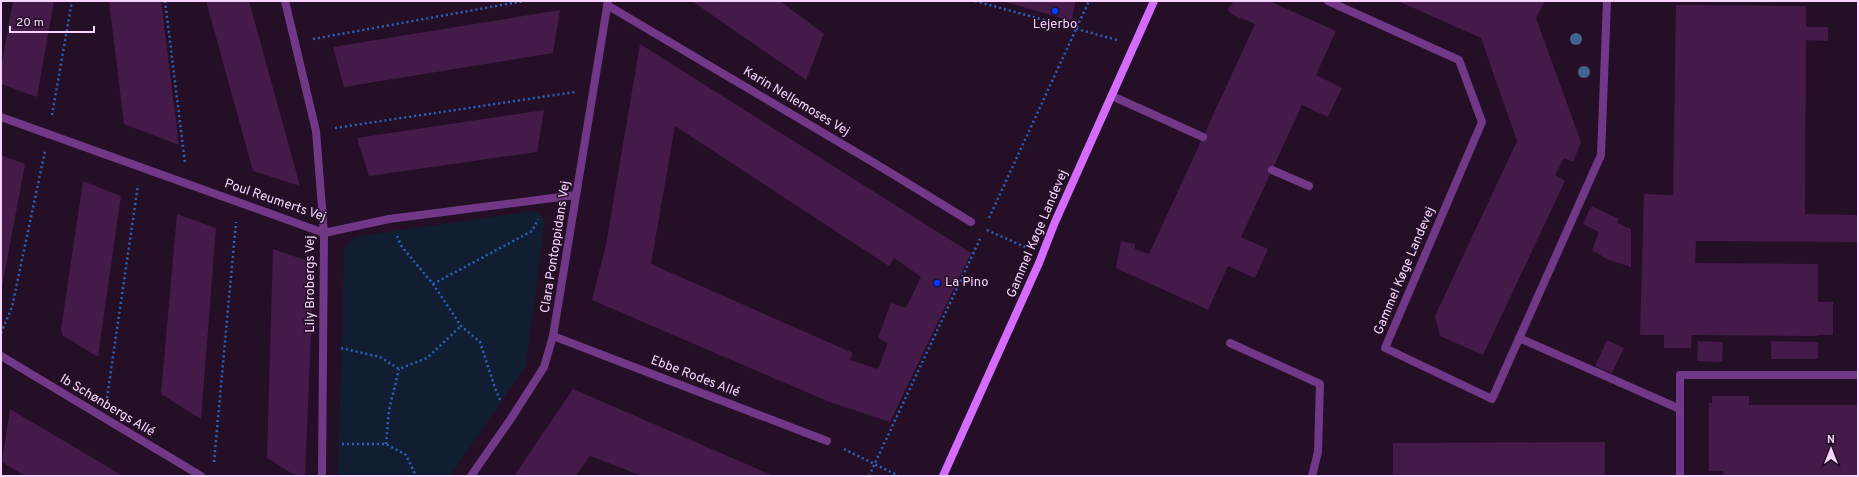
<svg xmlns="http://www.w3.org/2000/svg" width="1859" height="477" viewBox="0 0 1859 477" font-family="Overpass,sans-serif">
<rect width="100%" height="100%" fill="#240f27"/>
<!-- green -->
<polygon fill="#111d31" points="532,211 540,214 545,221 526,366 450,476 338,476 344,250 354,237"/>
<!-- building -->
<g fill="#441a49" fill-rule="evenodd">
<polygon points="13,1 54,1 37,97 1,84 1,68"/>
<polygon points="109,1 161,1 179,145 124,124"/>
<polygon points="206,1 249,1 300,186 253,171"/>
<polygon points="692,1 780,1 824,34 806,80"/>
<polygon points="1002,1 1076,1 1071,21"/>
<polygon points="1234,1 1269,1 1336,31 1316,75 1342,88 1328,117 1302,105 1241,237 1268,249 1255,278 1228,266 1208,310 1116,268 1121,241 1135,244 1135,249 1149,254 1255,24 1241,18 1239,19 1227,10"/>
<polygon points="1398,1 1545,1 1536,18 1581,142 1573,162 1564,158 1555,175 1565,181 1483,355 1440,336 1435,316 1517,141 1481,38"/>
<polygon points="1676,5 1806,6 1806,27 1828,27 1828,41 1806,40 1805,214 1858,215 1858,242 1696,241 1695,263 1818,264 1818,302 1833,302 1833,335 1817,335 1817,336 1692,335 1691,348 1664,348 1664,335 1640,335 1644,194 1673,195"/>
<polygon points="560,10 553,53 344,87 333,47"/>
<path d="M640 44 971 253 890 422 827 401 592 300 606 245ZM675 126 889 266 894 258 921 277 906 308 891 303 878 338 888 343 878 369 850 360 853 353 651 264Z"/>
<polygon points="544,110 537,152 369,176 357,138"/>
<polygon points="1,155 25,164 2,287 1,287"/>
<polygon points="83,181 121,196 98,357 62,335 61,329"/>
<polygon points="1591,206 1619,219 1617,223 1631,229 1631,267 1607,259 1592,250 1599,232 1583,224"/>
<polygon points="177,214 216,228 201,419 161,394"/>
<polygon points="273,249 314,263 305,476 296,476 267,458"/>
<polygon points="1607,340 1624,348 1612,373 1595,366"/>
<polygon points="1698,341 1723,342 1722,362 1697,361"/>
<polygon points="1771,341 1818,342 1818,359 1771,359"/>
<polygon points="573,389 774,476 642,476 590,456 576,476 514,476"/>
<polygon points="1712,396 1749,396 1749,405 1858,405 1858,476 1723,476 1723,471 1709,471 1709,403 1712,403"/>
<polygon points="10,409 123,476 25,476 2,462"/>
<polygon points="1605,442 1605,476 1393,476 1393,443"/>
</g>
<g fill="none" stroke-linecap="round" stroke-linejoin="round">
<!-- path -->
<g stroke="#2c62bc" stroke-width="2.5" stroke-dasharray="2 3" stroke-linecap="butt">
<polyline points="165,1 185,163"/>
<polyline points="975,1 1117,40"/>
<polyline points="313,39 524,1"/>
<polyline points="52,115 72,1"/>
<polyline points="335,128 575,92"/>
<polyline points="989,218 1089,1"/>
<polyline points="987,230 1025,247"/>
<polyline points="397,236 402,247 433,284 461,326 480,342 495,388 500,400"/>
<polyline points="433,284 532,231 538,219"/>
<polyline points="1,333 12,307 45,151"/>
<polyline points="341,348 380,357 399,369 427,358 461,326"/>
<polyline points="107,398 138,185"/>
<polyline points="342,444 386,444 406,455 416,476"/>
<polyline points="386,444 389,410 399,369"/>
<polyline points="844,449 899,476"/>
<polyline points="214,462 236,222"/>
<polyline points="869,476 980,239"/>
</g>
<!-- lane -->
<g stroke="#723888" stroke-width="8">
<polyline points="1328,1 1459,60 1482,122 1385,348 1492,399 1601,155 1607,1"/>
<polyline points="1112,96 1203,137"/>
<polyline points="1272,170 1309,186"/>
<polyline points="1519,338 1680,409"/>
<polyline points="1230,343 1320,384 1318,452 1312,476"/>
<polyline points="1680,476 1680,375 1858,375"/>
</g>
<!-- street -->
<g stroke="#723888" stroke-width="8">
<polyline points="285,1 316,131 324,233 322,476"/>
<polyline points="607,5 881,167 971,222"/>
<polyline points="1,117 324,233 389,219 576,195"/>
<polyline points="553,336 827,441"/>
<polyline points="1,356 201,476"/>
<polyline points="471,476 510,420 544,367 553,336 608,1"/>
</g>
<!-- secondary -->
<polyline stroke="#d46cff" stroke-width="8" points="943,476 1039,263 1055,222 1154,1"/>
</g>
<!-- trees -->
<g fill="#43648e">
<circle cx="1576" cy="39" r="6"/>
<circle cx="1584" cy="72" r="6"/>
</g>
<!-- markers -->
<g fill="#0138ff" stroke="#240f27" stroke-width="1.5">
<circle cx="1055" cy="11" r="4"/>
<circle cx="937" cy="283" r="4"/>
</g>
<g text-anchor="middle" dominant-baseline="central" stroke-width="3" stroke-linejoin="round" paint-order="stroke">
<!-- poi labels -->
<g font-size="13" fill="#f7d5ff" stroke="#240f27">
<text x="1055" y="25">Lejerbo</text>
<text x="945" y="283" text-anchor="start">La Pino</text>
</g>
<!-- street labels -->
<g font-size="13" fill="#f7d5ff" stroke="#240f27">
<text transform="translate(796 102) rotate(31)">Karin Nellemoses Vej</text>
<text transform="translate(275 201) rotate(19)">Poul Reumerts Vej</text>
<text transform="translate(1038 234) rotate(-67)">Gammel Køge Landevej</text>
<text transform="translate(556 247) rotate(-81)">Clara Pontoppidans Vej</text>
<text transform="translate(1405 271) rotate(-67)">Gammel Køge Landevej</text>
<text transform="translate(311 284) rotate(-90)">Lily Brobergs Vej</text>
<text transform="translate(695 377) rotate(21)">Ebbe Rodes Allé</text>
<text transform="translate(107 406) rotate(31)">Ib Schønbergs Allé</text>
</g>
</g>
<!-- border -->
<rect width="1859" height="477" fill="none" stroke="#f7d5ff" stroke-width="4"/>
<!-- north arrow -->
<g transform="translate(1831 449)" stroke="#240f27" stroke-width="3" paint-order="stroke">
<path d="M0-3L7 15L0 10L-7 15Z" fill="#f7d5ff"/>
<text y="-6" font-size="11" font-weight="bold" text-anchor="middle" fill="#f7d5ff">N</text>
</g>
<!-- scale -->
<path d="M10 26v6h84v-6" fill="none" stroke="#f7d5ff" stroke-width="2"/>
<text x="16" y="26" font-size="12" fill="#f7d5ff" stroke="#240f27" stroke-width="3" paint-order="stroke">20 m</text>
</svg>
